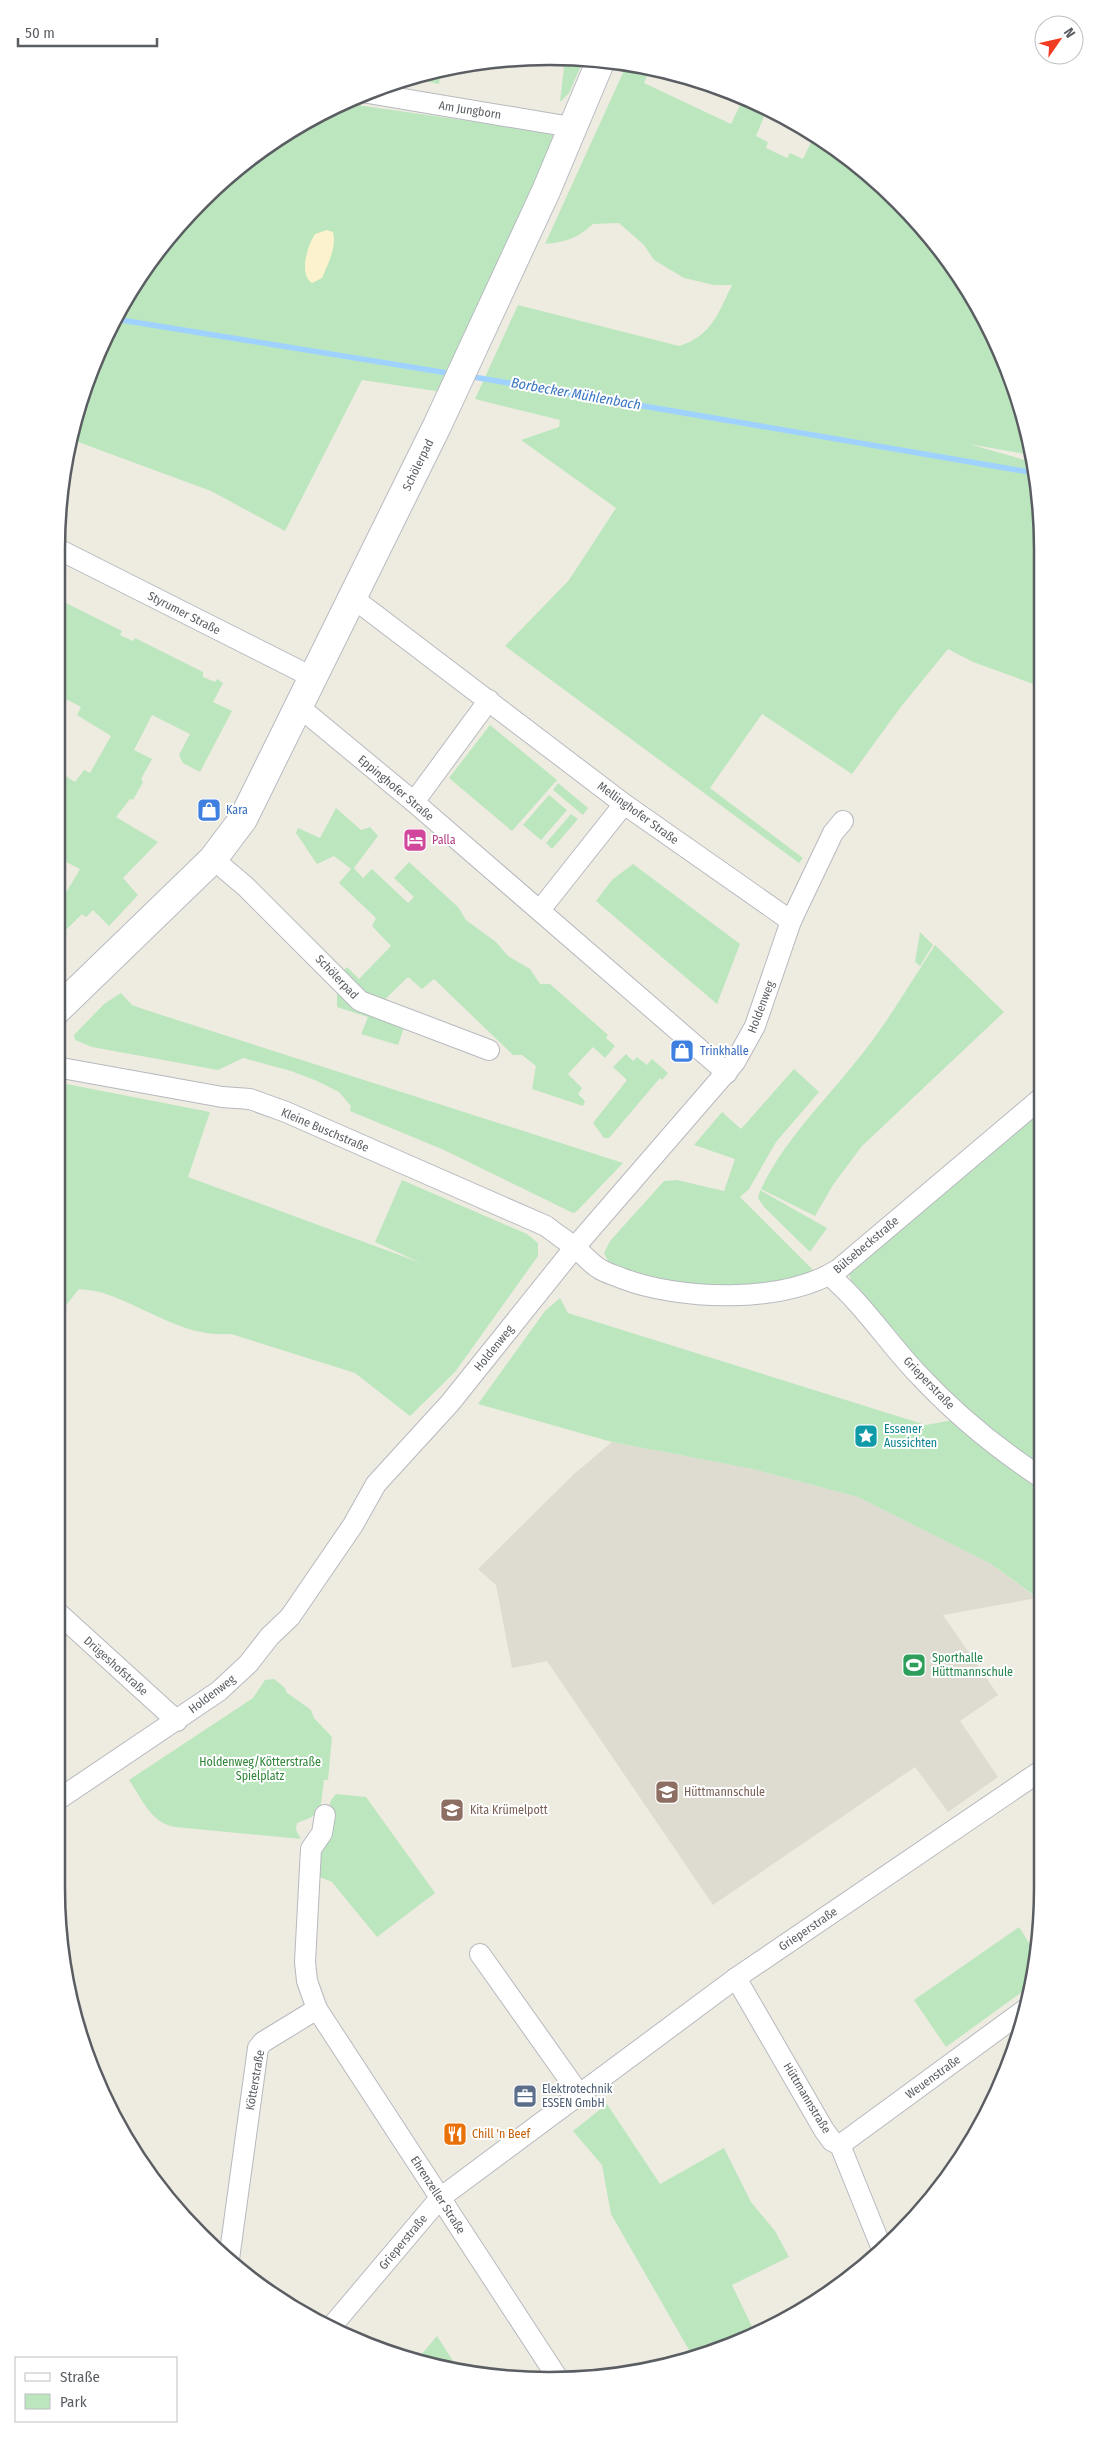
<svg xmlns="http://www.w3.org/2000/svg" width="1099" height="2437" viewBox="0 0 1099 2437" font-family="'Fira Sans Condensed',sans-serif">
<rect width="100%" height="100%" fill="#eeebe1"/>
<!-- education -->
<polygon fill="#dedbd0" points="612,1442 753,1469 858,1497 991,1564 1037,1598 943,1615 998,1695 960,1721 998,1777 948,1812 915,1767 713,1905 547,1661 512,1668 496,1585 478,1569 574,1474"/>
<!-- green -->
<g fill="#bce7be">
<polygon points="517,57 578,59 583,61 569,93 560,102 564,67"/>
<path d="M627 64 650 69 644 83 731 124 744 97 768 107 756 136 768 142 766 148 787 158 790 153 803 159 814 136 850 158 941 249 1005 360 1031 455 969 444 1032 462 1038 485 1039 686 973 662 948 649 900 708 852 774 762 714 710 788 803 858 799 863 505 646 569 580 616 508 521 440 559 427 560 420 475 399 518 305 679 346C712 336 718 313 732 285H714L684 278 654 260 644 245 619 223 593 224C578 238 566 242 545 244Z"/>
<polygon points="441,70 439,84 409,78"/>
<polygon points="343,103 569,135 442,392 362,380 285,531 211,491 70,439 83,391 122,303 179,224 249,158 332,107"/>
<polygon points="60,600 122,631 120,635 133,641 135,638 203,672 203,677 215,682 217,679 223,683 213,702 232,711 200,772 183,763 179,755 190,734 152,715 134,750 152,759 141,779 143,782 133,800 130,799 116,817 158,842 123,878 138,895 109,926 93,910 86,917 82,914 65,931 67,934 62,939 56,937 56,892 62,895 65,890 67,891 80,869 60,859 56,865 56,824 62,812 56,809 56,779 61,773 75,782 84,770 90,773 111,736 77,715 81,707 62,697 56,705 56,607"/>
<polygon points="490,725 557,780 512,831 449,778"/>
<polygon points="558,783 588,808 583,815 553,790"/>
<polygon points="549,795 567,810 541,840 523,825"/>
<polygon points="336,808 361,830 370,827 378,836 354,868 363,878 372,869 408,903 414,897 394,878 409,862 458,907 466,920 496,942 508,956 530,969 540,984 550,984 608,1035 606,1038 615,1046 605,1058 593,1047 568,1074 582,1088 578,1094 585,1101 583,1106 532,1089 536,1066 522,1055 513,1055 434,979 422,989 408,977 374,1010 406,1022 398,1045 361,1034 368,1017 337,1007 337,978 347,967 359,979 391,946 372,926 376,918 339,883 351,869 334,856 317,864 296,833 298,828 320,838"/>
<polygon points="571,814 578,819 552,849 546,843"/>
<polygon points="633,864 740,944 717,1004 596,901 612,880"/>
<polygon points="920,932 933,945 920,966 915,962"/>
<path d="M935 945 1004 1012 862 1146 833 1185 815 1216 761 1189C784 1141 821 1105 854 1064 885 1027 909 985 935 945Z"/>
<polygon points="121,993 132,1005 146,1010 623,1163 577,1211 573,1213 444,1150 350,1111 351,1106 339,1092 317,1081 291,1071 243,1058 218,1070 92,1047 75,1040 74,1035 104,1004"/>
<polygon points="626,1054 633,1061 637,1057 647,1065 652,1059 668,1073 662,1080 660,1078 609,1138 604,1138 593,1123 627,1080 613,1067"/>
<path d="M794 1069 819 1092 776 1142 749 1189 740 1197 814 1271C749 1293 672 1292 609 1263L604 1253 610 1241 664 1181 677 1180 724 1191 735 1159 694 1145 722 1112 741 1129Z"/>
<path d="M56 1082 210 1112 188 1177 421 1263 375 1242 402 1180 527 1234 538 1243V1256L455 1372 410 1416 355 1373 231 1334C186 1338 147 1308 106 1294 98 1291 88 1290 79 1289L56 1318Z"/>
<polygon points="1040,1110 1041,1469 1025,1459 924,1370 852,1283 849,1274 851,1267"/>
<polygon points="760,1190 827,1228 810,1252 764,1207 758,1198"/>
<polygon points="560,1298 568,1313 926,1425 953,1420 1042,1485 1042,1601 991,1564 858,1497 753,1469 612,1442 478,1404 545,1311"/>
<path d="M274 1679 285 1688 286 1692 311 1710 314 1718 332 1737 328 1780H324L320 1811 310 1818 297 1823 296 1830 301 1839 175 1827C151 1823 142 1799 129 1780L253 1698 265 1680Z"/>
<polygon points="336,1794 366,1797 435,1893 377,1937 332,1882 312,1874 331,1800"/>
<polygon points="1019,1927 1036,1954 1033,1984 946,2047 914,2000"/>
<polygon points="607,2104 660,2184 724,2148 751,2202 775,2231 789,2257 732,2285 755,2333 708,2355 693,2357 611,2214 602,2165 573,2131"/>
<polygon points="437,2336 460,2372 416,2361"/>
</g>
<!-- sand -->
<path fill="#fcf3ce" d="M327 230 333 232C337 247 328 264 322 278L312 283C298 274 308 245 315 234Z"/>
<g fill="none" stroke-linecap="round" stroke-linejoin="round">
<!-- stream -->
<g stroke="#a0d2ff" stroke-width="5.5">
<polyline points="115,319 454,374"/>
<polyline points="468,376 1035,473"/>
</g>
<!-- street casing -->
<g stroke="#b7b9bf" stroke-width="22">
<g id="street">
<polyline points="368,93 571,127"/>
<polyline points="56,548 312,677"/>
<polyline points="353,598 624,804 791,921"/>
<polyline points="298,706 414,802 727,1073"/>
<polyline points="414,802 489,700"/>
<polyline points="213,859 245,886 360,1001 489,1050"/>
<polyline points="540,910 624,804"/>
<path d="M56 1067 222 1097 250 1099 286 1112 546 1226C556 1234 567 1241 577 1249 584 1255 591 1264 600 1269 606 1273 614 1275 621 1278 680 1301 784 1304 839 1269L1040 1099"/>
<path d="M829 1275C863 1304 886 1340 916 1372 953 1412 996 1448 1042 1478"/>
<polyline points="56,1611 177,1721"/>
<polyline points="56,1801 219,1691 248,1664 270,1636 290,1617 353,1525 376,1484 450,1403 575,1247 735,1062 755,1026 791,921 833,833 843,821"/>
<polyline points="325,1815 322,1833 311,1849 305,1962 307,1981 317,2009 559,2380"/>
<polyline points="480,1954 580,2095"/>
<polyline points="736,1978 824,2130 832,2141 840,2145 882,2249"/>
<polyline points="840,2145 1027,2008"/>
<polyline points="229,2259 258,2048 263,2042 317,2009"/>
<polyline points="331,2327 440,2198 736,1978 1042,1770"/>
</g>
</g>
<!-- secondary casing -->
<g stroke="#b7bbc1" stroke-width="30">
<polyline id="secondary" points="56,1011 213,859 243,819 437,426 546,191 601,60"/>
</g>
<!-- street -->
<use href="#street" stroke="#fff" stroke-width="20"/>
<!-- secondary -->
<use href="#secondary" stroke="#fff" stroke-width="28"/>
</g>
<!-- icons -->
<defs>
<g id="shop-square" transform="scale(1.25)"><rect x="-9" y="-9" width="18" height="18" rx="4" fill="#3f7fe0" stroke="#fff"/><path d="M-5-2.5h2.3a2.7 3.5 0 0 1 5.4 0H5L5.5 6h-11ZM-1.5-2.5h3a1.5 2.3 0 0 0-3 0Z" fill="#fff"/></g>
<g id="hotel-square" transform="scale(1.25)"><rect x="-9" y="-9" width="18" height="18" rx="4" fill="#d1479c" stroke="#fff"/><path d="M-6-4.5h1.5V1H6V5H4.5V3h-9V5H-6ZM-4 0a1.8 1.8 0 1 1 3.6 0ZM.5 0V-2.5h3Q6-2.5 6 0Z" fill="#fff"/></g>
<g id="sight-square" transform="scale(1.25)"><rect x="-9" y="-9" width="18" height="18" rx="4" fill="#0f9aa8" stroke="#fff"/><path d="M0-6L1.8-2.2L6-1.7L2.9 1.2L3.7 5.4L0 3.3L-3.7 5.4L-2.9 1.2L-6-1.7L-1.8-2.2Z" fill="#fff"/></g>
<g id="stadium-square" transform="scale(1.25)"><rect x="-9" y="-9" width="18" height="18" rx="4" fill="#2e9e5b" stroke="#fff"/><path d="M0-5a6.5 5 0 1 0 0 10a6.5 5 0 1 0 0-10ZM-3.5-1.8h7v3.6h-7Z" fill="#fff"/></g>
<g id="school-square" transform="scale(1.25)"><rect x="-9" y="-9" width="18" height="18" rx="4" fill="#8d6e63" stroke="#fff"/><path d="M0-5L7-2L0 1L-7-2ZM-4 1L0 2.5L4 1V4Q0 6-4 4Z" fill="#fff"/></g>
<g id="office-square" transform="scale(1.25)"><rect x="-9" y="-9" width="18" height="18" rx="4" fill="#5c6f8a" stroke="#fff"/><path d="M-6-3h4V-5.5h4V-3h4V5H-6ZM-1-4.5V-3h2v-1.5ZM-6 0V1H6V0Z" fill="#fff"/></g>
<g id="restaurant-square" transform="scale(1.25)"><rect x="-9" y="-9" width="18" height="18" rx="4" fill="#e8710a" stroke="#fff"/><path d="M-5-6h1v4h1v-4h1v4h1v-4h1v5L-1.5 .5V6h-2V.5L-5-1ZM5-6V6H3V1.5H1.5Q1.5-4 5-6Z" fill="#fff"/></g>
</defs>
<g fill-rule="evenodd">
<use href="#shop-square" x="209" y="810"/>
<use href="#hotel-square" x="415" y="840"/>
<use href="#shop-square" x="682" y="1051"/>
<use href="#sight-square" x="866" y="1436"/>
<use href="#stadium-square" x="914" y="1665"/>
<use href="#school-square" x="667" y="1792"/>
<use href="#school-square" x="452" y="1810"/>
<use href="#office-square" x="525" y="2096"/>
<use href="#restaurant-square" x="455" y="2134"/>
</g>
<g text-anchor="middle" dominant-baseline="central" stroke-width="4" stroke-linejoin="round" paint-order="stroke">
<!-- street labels -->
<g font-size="12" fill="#5a5e63" stroke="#fff">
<text transform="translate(470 110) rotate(9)">Am Jungborn</text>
<text transform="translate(418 465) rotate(-64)">Schölerpad</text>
<text transform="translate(184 613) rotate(27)">Styrumer Straße</text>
<text transform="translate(396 788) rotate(40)">Eppinghofer Straße</text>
<text transform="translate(638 813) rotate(36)">Mellinghofer Straße</text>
<text transform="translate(337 977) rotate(46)">Schölerpad</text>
<text transform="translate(761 1007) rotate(-69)">Holdenweg</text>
<text transform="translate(325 1130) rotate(23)">Kleine Buschstraße</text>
<text transform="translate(866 1245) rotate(-40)">Bülsebeckstraße</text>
<text transform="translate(494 1348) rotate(-51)">Holdenweg</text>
<text transform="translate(929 1383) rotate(46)">Grieperstraße</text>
<text transform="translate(116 1666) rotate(42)">Drügeshofstraße</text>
<text transform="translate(212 1694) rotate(-37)">Holdenweg</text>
<text transform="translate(808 1929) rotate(-34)">Grieperstraße</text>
<text transform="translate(933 2077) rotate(-36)">Weuenstraße</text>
<text transform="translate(255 2080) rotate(-80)">Kötterstraße</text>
<text transform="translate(807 2098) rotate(59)">Hüttmannstraße</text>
<text transform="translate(438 2195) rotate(57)">Ehrenzeller Straße</text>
<text transform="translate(403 2242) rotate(-50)">Grieperstraße</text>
</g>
<!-- shop labels -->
<g font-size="12" fill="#366cbe" stroke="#fff" text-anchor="start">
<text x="226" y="810">Kara</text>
<text x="700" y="1051">Trinkhalle</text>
</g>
<!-- hotel labels -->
<g font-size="12" fill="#b23c85" stroke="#fff" text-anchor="start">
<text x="432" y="840">Palla</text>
</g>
<!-- culture labels -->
<g font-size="12" fill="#0d838f" stroke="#fff" text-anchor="start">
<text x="884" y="1429">Essener<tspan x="884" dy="14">Aussichten</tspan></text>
</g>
<!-- leisure labels -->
<g font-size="12" fill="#27864d" stroke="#fff" text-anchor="start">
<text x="932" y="1658">Sporthalle<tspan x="932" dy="14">Hüttmannschule</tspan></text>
</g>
<!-- park labels -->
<g font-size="12" fill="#2f8537" stroke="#fff">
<text x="260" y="1762">Holdenweg/Kötterstraße<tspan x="260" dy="14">Spielplatz</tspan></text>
</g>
<!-- education labels -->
<g font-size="12" fill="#785e54" stroke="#fff" text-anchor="start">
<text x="684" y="1792">Hüttmannschule</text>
<text x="470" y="1810">Kita Krümelpott</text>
</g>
<!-- service labels -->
<g font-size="12" fill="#4e5e75" stroke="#fff" text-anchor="start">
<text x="542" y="2089">Elektrotechnik<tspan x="542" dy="14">ESSEN GmbH</tspan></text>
</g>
<!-- food labels -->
<g font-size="12" fill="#c56008" stroke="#fff" text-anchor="start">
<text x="472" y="2134">Chill 'n Beef</text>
</g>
<!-- water labels -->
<g font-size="14" font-style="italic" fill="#3a76c0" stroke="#fff">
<text transform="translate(576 394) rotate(10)">Borbecker Mühlenbach</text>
</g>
</g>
<!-- crop -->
<path d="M0 0H1099V2437H0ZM549 65H550A484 484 0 0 1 1034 549V1888A484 484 0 0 1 550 2372H549A484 484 0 0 1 65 1888V549A484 484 0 0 1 549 65Z" fill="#fff" fill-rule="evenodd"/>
<path fill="none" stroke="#5a5e63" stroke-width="2.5" d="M549 65H550A484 484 0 0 1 1034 549V1888A484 484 0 0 1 550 2372H549A484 484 0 0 1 65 1888V549A484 484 0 0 1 549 65Z"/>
<!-- legend -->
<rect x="15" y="2357" width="162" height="65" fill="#ffffff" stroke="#bdbfc1"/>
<rect x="25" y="2373" width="25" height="8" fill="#ffffff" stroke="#bdbfc1"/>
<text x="60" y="2382" font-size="15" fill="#5a5e63">Straße</text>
<rect x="25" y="2394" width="25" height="15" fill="#bce7be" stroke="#bdbfc1"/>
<text x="60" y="2407" font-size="15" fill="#5a5e63">Park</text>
<!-- north arrow -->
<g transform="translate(1059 40) rotate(56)"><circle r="24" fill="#ffffff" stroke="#bdbfc1"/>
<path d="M0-4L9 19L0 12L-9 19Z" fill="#f23b23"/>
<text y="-8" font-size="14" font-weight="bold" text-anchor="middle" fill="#5a5e63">N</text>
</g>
<!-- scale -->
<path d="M18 38v8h139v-8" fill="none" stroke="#5a5e63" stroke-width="2.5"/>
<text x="25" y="38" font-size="15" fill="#5a5e63" stroke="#ffffff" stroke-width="4" paint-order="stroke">50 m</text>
</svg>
